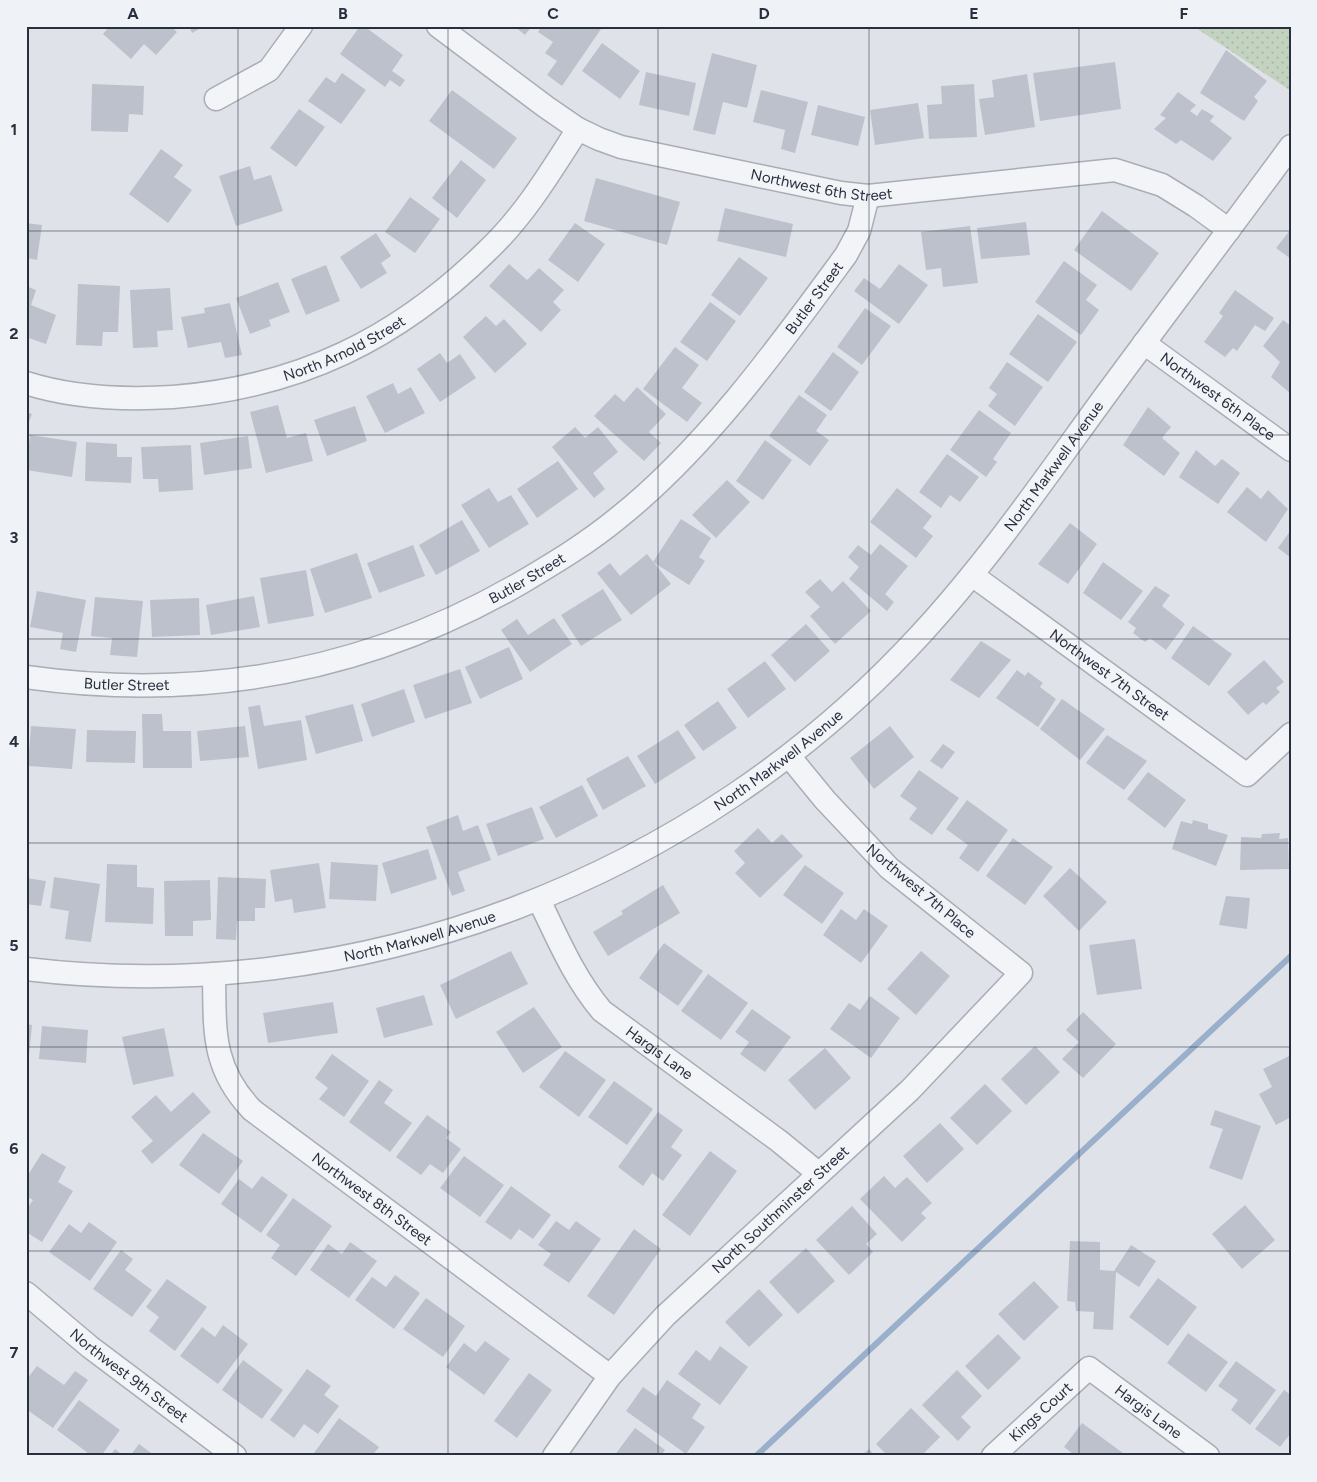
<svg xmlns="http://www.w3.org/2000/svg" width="1317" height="1482" viewBox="0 0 1317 1482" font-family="Figtree,sans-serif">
<defs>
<pattern id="park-dots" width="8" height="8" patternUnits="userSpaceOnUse" patternTransform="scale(1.25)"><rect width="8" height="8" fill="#c4d3c0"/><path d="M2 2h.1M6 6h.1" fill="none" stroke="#a8b5a6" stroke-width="1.8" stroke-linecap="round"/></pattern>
</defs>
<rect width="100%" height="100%" fill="#dfe3e9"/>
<!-- park -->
<polygon fill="url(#park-dots)" points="1193,26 1291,26 1291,91"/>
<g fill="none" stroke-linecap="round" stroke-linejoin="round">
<!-- stream -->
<polyline stroke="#99afca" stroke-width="6" points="756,1456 1291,956"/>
</g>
<!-- building -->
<g fill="#bcc1cc">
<polygon points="110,26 171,26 177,32 156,55 144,44 131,59 103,34"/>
<polygon points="189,26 205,26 192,33"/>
<polygon points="360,26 364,26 403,55 392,71 405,80 400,87 390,80 385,87 340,54"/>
<polygon points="514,26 532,26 525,35"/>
<polygon points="542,26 576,26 580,29 582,26 603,26 562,86 547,75 557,61 545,53 553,42 538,32"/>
<polygon points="602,43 640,71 620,99 582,71"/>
<polygon points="1226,50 1267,81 1254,97 1258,101 1244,121 1200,93"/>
<polygon points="712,53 757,65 747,108 723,102 715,135 693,130"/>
<polygon points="1115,62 1121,109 1040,121 1033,73"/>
<polygon points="646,72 696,83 689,116 639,105"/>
<polygon points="342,73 366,90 341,124 308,101 326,77 335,83"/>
<polygon points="1027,74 1035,127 985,135 979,99 994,97 992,80"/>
<polygon points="92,84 144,86 143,115 129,114 128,132 91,131"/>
<polygon points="974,84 977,137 929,139 927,105 942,104 941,86"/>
<polygon points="452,90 517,138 494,169 429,121"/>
<polygon points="761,90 808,102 795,153 781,149 785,130 753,122"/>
<polygon points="1178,92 1196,105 1190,111 1197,116 1202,109 1214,116 1210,121 1232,138 1213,161 1181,140 1176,144 1154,129 1166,118 1160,115"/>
<polygon points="918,103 924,138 875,145 870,110"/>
<polygon points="818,105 865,117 858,146 811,135"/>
<polygon points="299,109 325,127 296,167 270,148"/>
<polygon points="161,149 183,165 174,177 192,190 168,223 129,194"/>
<polygon points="461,160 486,180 457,218 432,198"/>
<polygon points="250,166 254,180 271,175 283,211 236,226 219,176"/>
<polygon points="596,178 680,202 667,245 584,221"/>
<polygon points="410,197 440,219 415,253 385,232"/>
<polygon points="725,208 793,224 786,257 717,241"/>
<polygon points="1102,211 1159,253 1131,291 1074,250"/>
<polygon points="1026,222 1030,255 981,259 977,228"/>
<polygon points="26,223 42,225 37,260 26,258"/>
<polygon points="575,223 605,244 578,282 548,260"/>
<polygon points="970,226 978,283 943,287 941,268 926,270 921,232"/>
<polygon points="1291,229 1291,259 1276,248"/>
<polygon points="376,233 391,256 381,263 387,273 361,289 340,257"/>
<polygon points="739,257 768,278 740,316 711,295"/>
<polygon points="1064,261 1097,285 1086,300 1099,310 1081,335 1035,302"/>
<polygon points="509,264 527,280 539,268 564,290 553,302 561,310 541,332 489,286"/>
<polygon points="899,264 928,285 899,324 854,291 864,278 880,289"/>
<polygon points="326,265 340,301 306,315 291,279"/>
<polygon points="278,282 290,312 269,320 271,326 250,334 236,298"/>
<polygon points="78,284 120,286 118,332 103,332 102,346 76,345"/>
<polygon points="26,286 36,290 31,305 56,315 46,344 26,337"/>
<polygon points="170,288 173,330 157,331 158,347 133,348 130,290"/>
<polygon points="1235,290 1274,318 1265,331 1255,325 1237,351 1233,348 1225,357 1204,342 1223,316 1219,313"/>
<polygon points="710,302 736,321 707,361 680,342"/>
<polygon points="230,303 242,355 225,358 221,342 188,348 181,317 205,313 204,308"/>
<polygon points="865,308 891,326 862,365 837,347"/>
<polygon points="1038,314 1077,342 1048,382 1009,354"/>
<polygon points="486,316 496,326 504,319 527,344 495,373 463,337"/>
<polygon points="1283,320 1291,326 1290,393 1271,377 1280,362 1263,346"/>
<polygon points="675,347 699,365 682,388 702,403 687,422 643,389"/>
<polygon points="833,352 859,372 831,411 804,392"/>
<polygon points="440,353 447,363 460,354 476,378 440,402 417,369"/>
<polygon points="1007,362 1043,387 1015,426 988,406 997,394 989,388"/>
<polygon points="393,383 398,394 411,387 425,413 385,433 366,396"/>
<polygon points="637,387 666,414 649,432 661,443 644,461 594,416 615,394 624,402"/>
<polygon points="799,395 827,415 816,431 829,440 810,466 769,436"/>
<polygon points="278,405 287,438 306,433 313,461 266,473 250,412"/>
<polygon points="355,406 367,441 327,456 314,420"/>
<polygon points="1148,407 1171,427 1162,438 1180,453 1164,476 1123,445"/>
<polygon points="979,410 1011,433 993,459 997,462 986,477 950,450"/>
<polygon points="26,412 32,414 26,429"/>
<polygon points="575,427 585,438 598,427 618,452 593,473 605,489 594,498 552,447"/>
<polygon points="30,435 77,442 72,477 26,470"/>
<polygon points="248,436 252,468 204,475 200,443"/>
<polygon points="765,440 792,460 763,500 736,481"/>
<polygon points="86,442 117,444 117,457 132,457 131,483 85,481"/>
<polygon points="191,445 193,490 159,492 158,479 143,479 141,447"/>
<polygon points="1196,450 1215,466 1222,459 1240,473 1218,504 1179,477"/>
<polygon points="947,454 979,477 960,502 950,495 941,508 919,492"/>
<polygon points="558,461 578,489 537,518 517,489"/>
<polygon points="727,480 750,502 716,538 692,515"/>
<polygon points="1247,487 1261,499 1268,490 1288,509 1266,542 1227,512"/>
<polygon points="489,488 498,502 511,495 529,524 489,548 461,505"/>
<polygon points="897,488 932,516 923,528 933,536 916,558 870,522"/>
<polygon points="681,519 711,538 699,557 705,561 689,585 653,562"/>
<polygon points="462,520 480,551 436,575 419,545"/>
<polygon points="1070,523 1097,544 1068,584 1038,564"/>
<polygon points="1291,530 1291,558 1278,548"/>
<polygon points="880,544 908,566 885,594 894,602 887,611 849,579 859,567 848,557 858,545 871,555"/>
<polygon points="413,545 425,576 379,593 367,563"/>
<polygon points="357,553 372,598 325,613 310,569"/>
<polygon points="647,554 671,584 631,615 597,573 610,563 620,576"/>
<polygon points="1103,562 1143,591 1121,620 1083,593"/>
<polygon points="306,570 314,616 268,624 260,578"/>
<polygon points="820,579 832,592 843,581 871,611 835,644 810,616 820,607 805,592"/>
<polygon points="1155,586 1170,595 1162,606 1185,624 1166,650 1150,638 1145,642 1133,633 1136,628 1128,622"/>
<polygon points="603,589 622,620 581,646 561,615"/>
<polygon points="37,591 86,600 76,652 60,649 63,633 30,627"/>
<polygon points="254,596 260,627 211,635 206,605"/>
<polygon points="95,597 143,601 137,657 110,655 112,638 91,636"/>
<polygon points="199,598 200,635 152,637 150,600"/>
<polygon points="554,618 572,644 530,672 501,630 517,619 528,635"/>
<polygon points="806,624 830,651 795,682 771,655"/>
<polygon points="1193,626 1232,654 1209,686 1171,658"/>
<polygon points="981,641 1011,660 979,698 950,680"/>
<polygon points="509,647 523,679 480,699 465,667"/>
<polygon points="1264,660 1284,682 1276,688 1280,692 1266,705 1263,702 1248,715 1227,692"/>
<polygon points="765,661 786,689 748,718 727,689"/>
<polygon points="460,669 472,703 425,719 413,685"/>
<polygon points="1017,670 1025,676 1028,672 1043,683 1040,687 1056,699 1038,727 996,698"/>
<polygon points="404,689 415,722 372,737 361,704"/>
<polygon points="1062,699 1105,729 1080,760 1040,729"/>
<polygon points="718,701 737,728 703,751 684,725"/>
<polygon points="353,704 363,741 316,754 305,716"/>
<polygon points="260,705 264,726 301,720 307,760 258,769 248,707"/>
<polygon points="142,714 162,714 163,731 191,731 192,768 143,768"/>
<polygon points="31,726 76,729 72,769 28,766"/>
<polygon points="245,726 249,757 200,761 197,731"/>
<polygon points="890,726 914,757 874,789 850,758"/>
<polygon points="87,730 136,731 135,763 86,762"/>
<polygon points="678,730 696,758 655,784 637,756"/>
<polygon points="1107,735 1147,761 1124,790 1086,763"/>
<polygon points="943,744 955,752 942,769 930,761"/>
<polygon points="628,756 646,786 603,810 586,779"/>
<polygon points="919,770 959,798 932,835 909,819 917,808 900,796"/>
<polygon points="1148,772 1186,800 1165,828 1127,799"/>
<polygon points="582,785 598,816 556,838 539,807"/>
<polygon points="967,800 1008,830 978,872 959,858 968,845 946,829"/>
<polygon points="532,807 544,839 498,856 486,824"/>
<polygon points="458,815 463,831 478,825 491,860 458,872 465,891 452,896 426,827"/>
<polygon points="1193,820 1208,824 1208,829 1228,835 1216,866 1172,849 1181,821 1192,824"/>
<polygon points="758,828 772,843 782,834 803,856 760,898 735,873 745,863 734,851"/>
<polygon points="1280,833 1279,839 1288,838 1289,869 1240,870 1241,837 1261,838 1262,834"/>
<polygon points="1013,838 1053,867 1025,905 986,876"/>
<polygon points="428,849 437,879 391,894 382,863"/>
<polygon points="331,862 378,865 376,901 329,899"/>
<polygon points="319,863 326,908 294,913 292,899 275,902 270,870"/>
<polygon points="107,864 137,865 137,887 154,888 153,924 105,922"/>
<polygon points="805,865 844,893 822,924 783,895"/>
<polygon points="1070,868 1107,902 1079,931 1043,896"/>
<polygon points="54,877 100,884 91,942 65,939 69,911 50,908"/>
<polygon points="218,877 266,879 265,908 255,908 255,921 237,921 236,940 216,939"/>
<polygon points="26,878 46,881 41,906 26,904"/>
<polygon points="210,880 211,920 193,921 193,936 165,936 164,881"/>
<polygon points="663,885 680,913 608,956 593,932 623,914 621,911"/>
<polygon points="1226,896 1250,898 1247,929 1219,925"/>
<polygon points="841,909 856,920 864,909 888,926 861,963 823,935"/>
<polygon points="1135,939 1142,989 1097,995 1089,945"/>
<polygon points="664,943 703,971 678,1006 639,978"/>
<polygon points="511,951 528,984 456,1019 440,985"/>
<polygon points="921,951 950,976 916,1015 887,989"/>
<polygon points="708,974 748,1003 721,1040 681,1011"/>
<polygon points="424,995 433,1025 384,1038 376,1008"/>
<polygon points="870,996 900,1018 871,1058 830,1029 849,1003 860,1010"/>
<polygon points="333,1002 338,1033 268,1043 263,1013"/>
<polygon points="534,1007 562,1047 523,1073 496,1032"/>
<polygon points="752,1009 791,1037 765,1072 740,1054 749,1042 735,1032"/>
<polygon points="1083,1012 1116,1044 1083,1078 1062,1059 1079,1042 1066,1030"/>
<polygon points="26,1024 32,1025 28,1066 26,1066"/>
<polygon points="42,1026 88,1030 86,1063 39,1059"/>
<polygon points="164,1028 174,1076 133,1085 122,1037"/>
<polygon points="1035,1046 1060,1072 1026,1105 1001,1079"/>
<polygon points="825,1048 851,1078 815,1110 788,1080"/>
<polygon points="565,1051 606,1080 579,1117 539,1087"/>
<polygon points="332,1054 369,1081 344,1117 319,1099 328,1088 315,1078"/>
<polygon points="1291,1055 1291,1117 1276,1125 1259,1094 1272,1087 1263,1069"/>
<polygon points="379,1080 393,1090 384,1103 412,1123 390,1152 349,1122"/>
<polygon points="614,1081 653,1109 627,1145 588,1117"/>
<polygon points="985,1084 1012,1111 977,1145 950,1118"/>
<polygon points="193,1092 211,1112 152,1164 141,1151 153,1141 131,1117 156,1095 171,1112"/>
<polygon points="1215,1110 1261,1126 1242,1180 1209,1168 1223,1129 1210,1125"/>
<polygon points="658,1112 683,1130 671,1147 682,1155 663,1181 652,1173 643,1186 618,1167"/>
<polygon points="427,1115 451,1132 446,1138 461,1149 443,1173 430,1164 421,1175 396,1157"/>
<polygon points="940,1123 964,1149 927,1183 903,1156"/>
<polygon points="203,1133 243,1161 219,1194 179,1165"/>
<polygon points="710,1151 737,1171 690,1236 662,1215"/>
<polygon points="42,1153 66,1167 58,1182 73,1191 42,1242 26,1232 26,1210 33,1200 26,1196 26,1178"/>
<polygon points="464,1156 504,1185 480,1217 440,1188"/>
<polygon points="262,1176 288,1195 261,1233 221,1204 239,1179 252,1189"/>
<polygon points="884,1176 895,1188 907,1177 932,1203 921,1213 926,1218 902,1242 860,1199"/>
<polygon points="511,1186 551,1215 533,1239 519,1229 511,1240 485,1222"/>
<polygon points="293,1198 332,1226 296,1276 271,1258 280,1245 266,1235"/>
<polygon points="1245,1205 1275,1240 1242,1269 1212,1234"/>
<polygon points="852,1206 877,1234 866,1244 873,1252 849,1275 816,1240"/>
<polygon points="556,1221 569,1230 576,1221 601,1239 569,1283 543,1265 551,1254 538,1245"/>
<polygon points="89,1222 117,1242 90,1281 49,1252 69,1224 81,1233"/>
<polygon points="634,1229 661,1249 614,1315 587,1296"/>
<polygon points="1070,1241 1100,1242 1100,1270 1114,1271 1131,1245 1156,1261 1139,1287 1116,1272 1113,1330 1093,1329 1094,1312 1076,1311 1075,1302 1067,1301"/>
<polygon points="350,1242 377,1261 349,1298 310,1270 328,1244 342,1254"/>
<polygon points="806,1248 835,1281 798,1314 769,1282"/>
<polygon points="121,1250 133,1259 125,1270 152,1290 132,1317 93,1289"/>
<polygon points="395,1275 420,1293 394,1329 355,1300 372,1277 386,1287"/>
<polygon points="1158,1278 1197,1307 1168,1346 1129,1317"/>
<polygon points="167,1279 207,1307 175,1351 149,1331 159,1317 146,1307"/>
<polygon points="1034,1281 1059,1307 1024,1341 998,1314"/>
<polygon points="759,1289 783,1315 749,1347 725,1322"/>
<polygon points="426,1298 465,1326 443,1357 403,1329"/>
<polygon points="223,1325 248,1344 218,1384 180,1356 202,1327 215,1337"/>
<polygon points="1188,1333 1228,1362 1206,1392 1167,1363"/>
<polygon points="998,1334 1021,1358 988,1390 965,1366"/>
<polygon points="485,1341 510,1359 484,1395 446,1367 464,1343 476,1352"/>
<polygon points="720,1346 748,1367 720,1405 678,1374 696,1350 710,1361"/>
<polygon points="243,1360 283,1390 262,1419 222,1390"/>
<polygon points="1236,1361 1276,1390 1250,1425 1231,1410 1238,1400 1218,1386"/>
<polygon points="37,1366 64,1385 75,1371 88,1380 53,1428 26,1409 26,1380"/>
<polygon points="307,1369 331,1386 324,1395 339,1406 318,1434 304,1424 294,1438 270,1420"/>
<polygon points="957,1370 982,1396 961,1417 971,1427 958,1441 922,1405"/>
<polygon points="529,1373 552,1390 517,1438 494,1421"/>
<polygon points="667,1380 701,1404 692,1418 705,1427 686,1454 626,1411 643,1387 656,1396"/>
<polygon points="1284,1390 1291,1395 1291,1433 1280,1447 1255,1429"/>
<polygon points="79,1400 120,1430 101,1456 92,1456 57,1430"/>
<polygon points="911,1408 940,1437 921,1456 888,1456 876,1444"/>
<polygon points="339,1418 379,1447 372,1456 319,1456 314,1453"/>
<polygon points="1082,1423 1127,1456 1076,1456 1064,1447"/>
<polygon points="635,1428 665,1450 661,1456 614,1456"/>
<polygon points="139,1444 155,1456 130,1456"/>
<polygon points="115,1449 124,1456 110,1456"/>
<polygon points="869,1449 875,1456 861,1456"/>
</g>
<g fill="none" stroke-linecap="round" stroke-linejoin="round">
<!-- street casing -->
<g stroke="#a8adb6" stroke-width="25">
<g id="street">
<path id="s1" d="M438 26 546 107 578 129 599 139 621 147 841 193 868 196 1115 170 1162 185 1196 206 1229 230"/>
<polyline points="216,99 269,70 301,26"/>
<path id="s2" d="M1144 343 1291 450"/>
<path id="s3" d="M26 383C73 398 124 400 173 397 299 387 398 339 488 250 525 215 551 171 578 129"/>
<path id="s4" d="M972 575 1247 775 1291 734"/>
<path id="s5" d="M26 677C202 702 370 671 524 581 556 562 589 542 618 518 706 448 780 345 846 255L859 231 868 196"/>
<path id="s6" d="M539 900C558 939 574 978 602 1011L779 1141 818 1173"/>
<path id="s7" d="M26 969C358 1009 696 880 921 634 990 559 1048 474 1108 392 1169 309 1231 228 1291 146"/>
<path id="s8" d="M214 974C215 1030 211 1067 252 1110L610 1376"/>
<path id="s9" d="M26 1293 90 1347 235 1456"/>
<path id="s10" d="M554 1456 610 1376 665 1316 910 1090 1021 973 889 868 825 800 789 756"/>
<path id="s11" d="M993 1456 1089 1368 1208 1456"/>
</g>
</g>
<!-- street -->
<use href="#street" stroke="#f2f4f7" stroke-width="22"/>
</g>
<!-- grid -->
<path fill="none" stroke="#283040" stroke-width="1" stroke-opacity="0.55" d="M238 26V1456M448 26V1456M658 26V1456M869 26V1456M1079 26V1456M26 231H1291M26 435H1291M26 639H1291M26 843H1291M26 1047H1291M26 1251H1291"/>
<g text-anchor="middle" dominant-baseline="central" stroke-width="4" stroke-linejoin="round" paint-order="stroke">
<!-- street labels -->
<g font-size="15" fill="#283040" stroke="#eff2f6">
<text stroke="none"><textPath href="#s1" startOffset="425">Northwest 6th Street</textPath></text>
<text stroke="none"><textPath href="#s5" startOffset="926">Butler Street</textPath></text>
<text stroke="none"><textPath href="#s3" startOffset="328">North Arnold Street</textPath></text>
<text stroke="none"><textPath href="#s2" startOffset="91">Northwest 6th Place</textPath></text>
<text stroke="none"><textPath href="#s7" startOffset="1206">North Markwell Avenue</textPath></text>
<text stroke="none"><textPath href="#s5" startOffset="521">Butler Street</textPath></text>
<text stroke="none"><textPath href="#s4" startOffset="170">Northwest 7th Street</textPath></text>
<text stroke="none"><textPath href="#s5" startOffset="101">Butler Street</textPath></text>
<text stroke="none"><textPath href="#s7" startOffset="801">North Markwell Avenue</textPath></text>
<text transform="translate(921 891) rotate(40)">Northwest 7th Place</text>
<text stroke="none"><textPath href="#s7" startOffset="398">North Markwell Avenue</textPath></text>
<text stroke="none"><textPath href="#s6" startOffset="199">Hargis Lane</textPath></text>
<text stroke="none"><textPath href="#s8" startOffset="295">Northwest 8th Street</textPath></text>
<text stroke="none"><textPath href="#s10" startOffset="336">North Southminster Street</textPath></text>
<text stroke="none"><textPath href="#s9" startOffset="132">Northwest 9th Street</textPath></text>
<text stroke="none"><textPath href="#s11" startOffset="65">Kings Court</textPath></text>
<text stroke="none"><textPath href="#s11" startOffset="204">Hargis Lane</textPath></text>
</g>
</g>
<!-- border -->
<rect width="1317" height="1482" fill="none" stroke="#eff2f6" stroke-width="55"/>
<rect x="28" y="28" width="1262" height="1426" fill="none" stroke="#283040" stroke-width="2"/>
<g font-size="16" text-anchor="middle" font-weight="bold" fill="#283040">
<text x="133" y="19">A</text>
<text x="343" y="19">B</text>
<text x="553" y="19">C</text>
<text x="764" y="19">D</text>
<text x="974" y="19">E</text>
<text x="1184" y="19">F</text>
<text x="14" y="135">1</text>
<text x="14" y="339">2</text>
<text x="14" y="543">3</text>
<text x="14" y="747">4</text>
<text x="14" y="951">5</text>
<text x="14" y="1154">6</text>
<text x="14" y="1358">7</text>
</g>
</svg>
